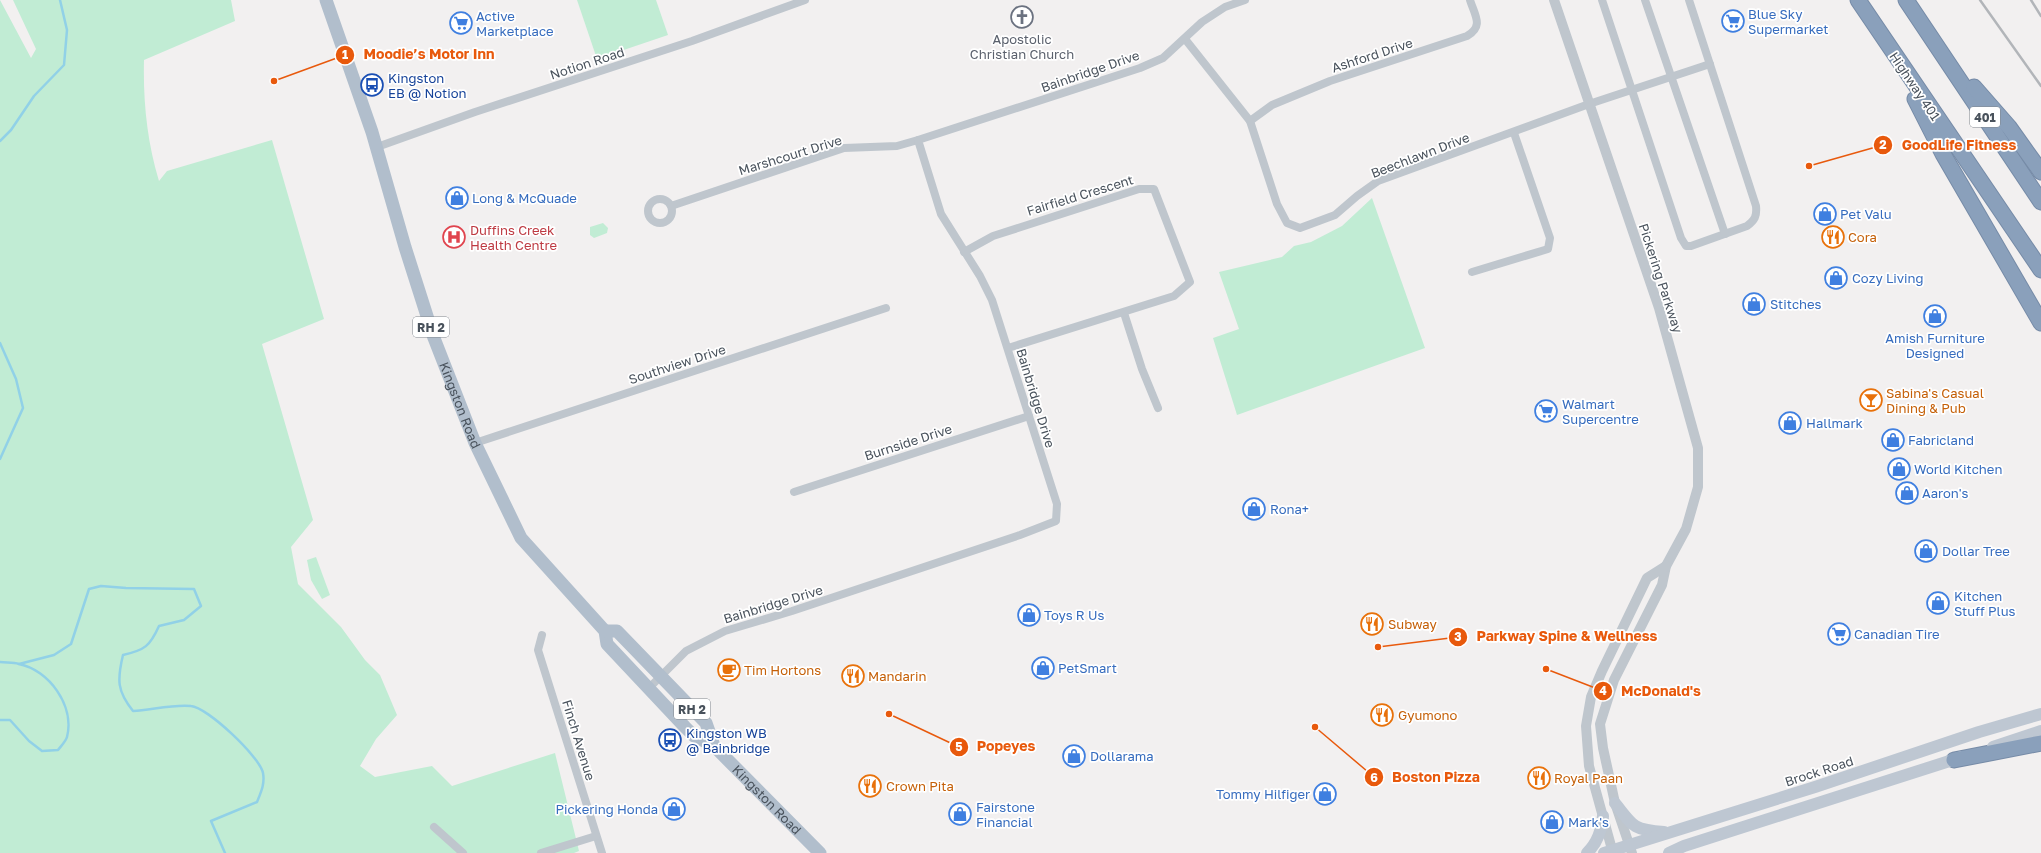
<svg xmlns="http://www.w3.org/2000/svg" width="2041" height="853" viewBox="0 0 2041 853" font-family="'Golos Text',sans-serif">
<rect width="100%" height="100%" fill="#f2f0f0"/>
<!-- green -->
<g fill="#c1ecd4">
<path d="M0 0 31 58 36 49 13 0H231L235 21 144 60C143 101 147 141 159 181L167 171 272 140 324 319 262 344 313 520 291 547 298 584 341 627 365 660 380 675 397 715 376 739 360 766 375 777 432 766 452 786 555 753 579 851 574 853H0Z"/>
<polygon points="577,0 656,0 668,35 597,59"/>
<polygon points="1372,198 1425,348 1237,415 1213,338 1239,329 1219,272 1282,257 1294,246 1311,242 1342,226"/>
<polygon points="603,223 608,228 607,233 594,238 590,235 590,227"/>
<polygon points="316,557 330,595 322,599 311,580 307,560"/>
</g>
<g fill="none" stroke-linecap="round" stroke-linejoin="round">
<!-- stream -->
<g stroke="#91d1e7" stroke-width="2.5">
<polyline points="0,141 11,130 34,96 64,65 67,30 60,0"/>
<polyline points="0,343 16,379 23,408 0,459"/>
<path d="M0 662C6 663 13 662 19 664 49 670 75 706 67 737 66 741 61 746 58 750L42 751 29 741 10 720H0"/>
<path d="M19 664 54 655 71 644 89 589 101 586 126 588 194 589 201 606 184 620 159 626C150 646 145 650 123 655 117 680 117 691 133 711 151 710 174 704 191 706 207 707 260 757 263 773 265 784 261 792 257 802L211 821 225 853"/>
</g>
<!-- motorway casing -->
<g stroke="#768ba7" stroke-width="17">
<g id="motorway">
<polyline points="1858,0 2041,270"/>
<polyline points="1906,0 2041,202"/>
<polyline points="1974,87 2009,127 2041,172"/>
<polyline points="1915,99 1943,154 2041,323"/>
<polyline points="1954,760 2041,743"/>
</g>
</g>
<!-- minor -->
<g stroke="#bfc6cd" stroke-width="8">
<path d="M1602 0 1681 238 1686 246H1691L1747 226C1755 220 1757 216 1756 206L1689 0"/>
<polyline points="1645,0 1725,234"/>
<polyline points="1185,39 1250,121 1277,204 1287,223 1300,228 1335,215 1357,196 1378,181 1589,104 1710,64"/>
<path d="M1250 121 1272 105 1330 81 1467 36C1484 26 1475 16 1470 0"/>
<polyline points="377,147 475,112 692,41 805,0"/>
<circle cx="660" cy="211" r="12"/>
<polyline points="671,206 844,148 897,146 918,140"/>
<polyline points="964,252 993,236 1139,189 1154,189 1190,282 1174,296 1008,348"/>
<polyline points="1472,272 1548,249 1550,238 1514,133"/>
<polyline points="1124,313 1142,369 1158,408"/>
<polyline points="475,443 886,308"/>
<polyline points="794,492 1029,416"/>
<polyline points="542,635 538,650 602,853"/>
<polyline points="649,688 686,651 725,631 792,611 1020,535 1056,521 1057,504 992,300 980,276 941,214 918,140 1140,68 1163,58 1202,22 1225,7 1245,0"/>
<polyline points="434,827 463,853"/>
<polyline points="541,853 596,836"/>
</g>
<!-- tertiary -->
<g stroke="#bfc6cd" stroke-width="10">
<polyline points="1554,0 1659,308 1698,448 1698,487 1686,529 1666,566 1662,585 1614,680 1600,724 1603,748 1615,803 1632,853"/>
<polyline points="1613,853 1589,766 1586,726 1591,697 1602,671 1647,578 1666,566"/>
</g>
<!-- secondary -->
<g stroke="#bec7d2" stroke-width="12">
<polyline points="1993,747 2041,731"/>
<path d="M1615 803C1633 827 1634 830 1664 832"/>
<path d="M1587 853C1598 842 1601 831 1603 816"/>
<polyline points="1604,853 1815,787 1979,732 2041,714"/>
<polyline points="1669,853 1684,846 1962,757"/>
</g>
<!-- primary -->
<g stroke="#b1becc" stroke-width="13">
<path id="s1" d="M326 0 372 132 405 247 434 338 475 443 521 538 605 631 607 644 685 727 694 736 714 746 820 853"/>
<polyline points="605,631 617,631 706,723 714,746"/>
</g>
<!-- motorway -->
<use href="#motorway" stroke="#8aa0bb" stroke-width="15"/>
<!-- rail -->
<g stroke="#b2b5b9" stroke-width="2.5">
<polyline points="1980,0 2041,86"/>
<polyline points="2031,0 2041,16"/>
</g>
</g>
<!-- icons -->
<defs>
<g id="church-ring" transform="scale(1.15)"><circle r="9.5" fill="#fff" stroke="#6b7280" stroke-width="1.5"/><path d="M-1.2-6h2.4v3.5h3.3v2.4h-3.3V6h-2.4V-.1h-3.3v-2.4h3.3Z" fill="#6b7280"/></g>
<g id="supermarket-ring" transform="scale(1.15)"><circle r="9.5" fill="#fff" stroke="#3f7fe0" stroke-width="1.5"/><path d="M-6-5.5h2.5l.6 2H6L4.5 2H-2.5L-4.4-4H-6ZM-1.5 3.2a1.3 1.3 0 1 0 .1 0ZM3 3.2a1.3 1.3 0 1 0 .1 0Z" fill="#3f7fe0"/></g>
<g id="bus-ring" transform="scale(1.15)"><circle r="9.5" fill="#fff" stroke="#1a4fb4" stroke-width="1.5"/><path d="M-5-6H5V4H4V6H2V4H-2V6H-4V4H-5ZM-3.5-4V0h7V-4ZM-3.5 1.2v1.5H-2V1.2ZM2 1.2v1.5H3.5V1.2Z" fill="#1a4fb4"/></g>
<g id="shop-ring" transform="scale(1.15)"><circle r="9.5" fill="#fff" stroke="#3f7fe0" stroke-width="1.5"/><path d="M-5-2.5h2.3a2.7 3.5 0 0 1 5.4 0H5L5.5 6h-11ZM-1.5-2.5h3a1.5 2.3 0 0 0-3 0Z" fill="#3f7fe0"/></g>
<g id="hospital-ring" transform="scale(1.15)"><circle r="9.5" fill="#fff" stroke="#e0444e" stroke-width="1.5"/><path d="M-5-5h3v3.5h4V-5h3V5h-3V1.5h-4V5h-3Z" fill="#e0444e"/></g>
<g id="restaurant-ring" transform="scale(1.15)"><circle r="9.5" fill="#fff" stroke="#e8710a" stroke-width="1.5"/><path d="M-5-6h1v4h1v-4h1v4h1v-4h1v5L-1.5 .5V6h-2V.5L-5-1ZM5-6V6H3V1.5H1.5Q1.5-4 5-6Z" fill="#e8710a"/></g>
<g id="bar-ring" transform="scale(1.15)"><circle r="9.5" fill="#fff" stroke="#e8710a" stroke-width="1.5"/><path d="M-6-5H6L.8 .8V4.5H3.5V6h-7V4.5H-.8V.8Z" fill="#e8710a"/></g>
<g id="cafe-ring" transform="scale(1.15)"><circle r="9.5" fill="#fff" stroke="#e8710a" stroke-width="1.5"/><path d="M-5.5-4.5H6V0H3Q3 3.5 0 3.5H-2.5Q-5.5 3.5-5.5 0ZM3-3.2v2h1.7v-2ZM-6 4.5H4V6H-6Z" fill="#e8710a"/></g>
</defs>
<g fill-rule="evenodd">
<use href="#church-ring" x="1022" y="17"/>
<use href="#supermarket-ring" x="1733" y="21"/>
<use href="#supermarket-ring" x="461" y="23"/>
<use href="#bus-ring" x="372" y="85"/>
<use href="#shop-ring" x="457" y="198"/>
<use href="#shop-ring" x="1825" y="214"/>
<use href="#hospital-ring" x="454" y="237"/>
<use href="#restaurant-ring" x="1833" y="237"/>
<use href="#shop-ring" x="1836" y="278"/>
<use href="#shop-ring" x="1754" y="304"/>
<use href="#shop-ring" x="1935" y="316"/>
<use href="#bar-ring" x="1871" y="400"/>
<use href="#supermarket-ring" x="1546" y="411"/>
<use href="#shop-ring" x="1790" y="423"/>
<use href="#shop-ring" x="1893" y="440"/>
<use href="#shop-ring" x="1899" y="469"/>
<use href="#shop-ring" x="1907" y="493"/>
<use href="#shop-ring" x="1254" y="509"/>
<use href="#shop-ring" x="1926" y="551"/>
<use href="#shop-ring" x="1938" y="603"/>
<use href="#shop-ring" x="1029" y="615"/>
<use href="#restaurant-ring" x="1372" y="624"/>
<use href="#supermarket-ring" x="1839" y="634"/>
<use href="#shop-ring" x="1043" y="668"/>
<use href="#cafe-ring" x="729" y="670"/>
<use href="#restaurant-ring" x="853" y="676"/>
<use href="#restaurant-ring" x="1382" y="715"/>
<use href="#bus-ring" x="670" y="740"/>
<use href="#shop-ring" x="1074" y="756"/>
<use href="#restaurant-ring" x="1539" y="778"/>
<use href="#restaurant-ring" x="870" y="786"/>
<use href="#shop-ring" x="1325" y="794"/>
<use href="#shop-ring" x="674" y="809"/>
<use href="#shop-ring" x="960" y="814"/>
<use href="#shop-ring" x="1552" y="822"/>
</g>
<g text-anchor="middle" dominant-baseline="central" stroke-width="3.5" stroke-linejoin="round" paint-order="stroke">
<!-- shield labels -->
<g fill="#fff" stroke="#80868d" stroke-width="1">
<rect x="1970" y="107" width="30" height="20" rx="3"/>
<rect x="413" y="317" width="36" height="20" rx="3"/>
<rect x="674" y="699" width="36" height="20" rx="3"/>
</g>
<g font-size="12" font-weight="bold" fill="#49525c">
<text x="1985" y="117">401</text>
<text x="431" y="327">RH 2</text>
<text x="692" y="709">RH 2</text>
</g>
<!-- shop labels -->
<g font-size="13" fill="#366cbe" stroke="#fff" text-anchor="start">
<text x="1748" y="14">Blue Sky<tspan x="1748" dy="15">Supermarket</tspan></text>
<text x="476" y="16">Active<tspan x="476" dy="15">Marketplace</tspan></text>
<text x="472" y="198">Long &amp; McQuade</text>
<text x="1840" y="214">Pet Valu</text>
<text x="1852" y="278">Cozy Living</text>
<text x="1770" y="304">Stitches</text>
<text x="1935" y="338" text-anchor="middle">Amish Furniture<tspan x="1935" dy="15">Designed</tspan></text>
<text x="1562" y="404">Walmart<tspan x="1562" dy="15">Supercentre</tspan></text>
<text x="1806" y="423">Hallmark</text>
<text x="1908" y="440">Fabricland</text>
<text x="1914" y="469">World Kitchen</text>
<text x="1922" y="493">Aaron's</text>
<text x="1270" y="509">Rona+</text>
<text x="1942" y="551">Dollar Tree</text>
<text x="1954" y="596">Kitchen<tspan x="1954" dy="15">Stuff Plus</tspan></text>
<text x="1044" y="615">Toys R Us</text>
<text x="1854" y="634">Canadian Tire</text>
<text x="1058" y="668">PetSmart</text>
<text x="1090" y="756">Dollarama</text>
<text x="1310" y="794" text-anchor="end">Tommy Hilfiger</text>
<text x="976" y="807">Fairstone<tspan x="976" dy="15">Financial</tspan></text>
<text x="658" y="809" text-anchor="end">Pickering Honda</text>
<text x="1568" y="822">Mark's</text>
</g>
<!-- worship labels -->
<g font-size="13" fill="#5b616d" stroke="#fff">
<text x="1022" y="39">Apostolic<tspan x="1022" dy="15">Christian Church</tspan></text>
</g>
<!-- street labels -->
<g font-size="13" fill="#49525c" stroke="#fff">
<text transform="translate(1372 55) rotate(-18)">Ashford Drive</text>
<text transform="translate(587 63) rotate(-18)">Notion Road</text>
<text transform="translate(1090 71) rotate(-19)">Bainbridge Drive</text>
<text transform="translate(1915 86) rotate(56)">Highway 401</text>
<text transform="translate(790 155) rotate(-17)">Marshcourt Drive</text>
<text transform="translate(1420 155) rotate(-21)">Beechlawn Drive</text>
<text transform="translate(1080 195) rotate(-17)">Fairfield Crescent</text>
<text transform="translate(1661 278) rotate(72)">Pickering Parkway</text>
<text transform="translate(677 364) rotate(-18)">Southview Drive</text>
<text transform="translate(1036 398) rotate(73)">Bainbridge Drive</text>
<text stroke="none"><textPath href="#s1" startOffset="427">Kingston Road</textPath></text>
<text transform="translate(908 442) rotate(-18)">Burnside Drive</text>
<text transform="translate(773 604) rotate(-17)">Bainbridge Drive</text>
<text transform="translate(579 740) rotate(73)">Finch Avenue</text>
<text transform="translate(1819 771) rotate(-18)">Brock Road</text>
<text stroke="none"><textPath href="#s1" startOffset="936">Kingston Road</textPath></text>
</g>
<!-- transit labels -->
<g font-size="13" fill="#164399" stroke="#fff" text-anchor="start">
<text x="388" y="78">Kingston<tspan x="388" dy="15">EB @ Notion</tspan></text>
<text x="686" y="733">Kingston WB<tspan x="686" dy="15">@ Bainbridge</tspan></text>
</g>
<!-- health labels -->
<g font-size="13" fill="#be3a42" stroke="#fff" text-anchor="start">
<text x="470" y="230">Duffins Creek<tspan x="470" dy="15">Health Centre</tspan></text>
</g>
<!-- food labels -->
<g font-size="13" fill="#c56008" stroke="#fff" text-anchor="start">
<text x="1848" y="237">Cora</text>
<text x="1886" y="393">Sabina's Casual<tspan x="1886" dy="15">Dining &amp; Pub</tspan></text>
<text x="1388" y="624">Subway</text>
<text x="744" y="670">Tim Hortons</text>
<text x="868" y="676">Mandarin</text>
<text x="1398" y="715">Gyumono</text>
<text x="1554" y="778">Royal Paan</text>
<text x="886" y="786">Crown Pita</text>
</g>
</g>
<!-- callouts -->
<path fill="none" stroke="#e8590c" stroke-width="1.5" d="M274 81L345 55M1809 166L1883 145M1378 647L1458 637M1546 669L1603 691M889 714L959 747M1315 727L1374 777"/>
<g fill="#e8590c" stroke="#fff" stroke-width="1.5">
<circle cx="274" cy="81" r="4"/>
<circle cx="1809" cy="166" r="4"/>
<circle cx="1378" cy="647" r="4"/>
<circle cx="1546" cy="669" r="4"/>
<circle cx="889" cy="714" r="4"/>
<circle cx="1315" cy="727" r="4"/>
<circle cx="345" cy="55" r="10"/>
<circle cx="1883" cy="145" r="10"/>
<circle cx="1458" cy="637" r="10"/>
<circle cx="1603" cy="691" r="10"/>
<circle cx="959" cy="747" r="10"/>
<circle cx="1374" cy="777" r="10"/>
</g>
<g font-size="12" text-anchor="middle" font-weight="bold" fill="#fff">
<text x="345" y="59">1</text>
<text x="1883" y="149">2</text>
<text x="1458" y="641">3</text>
<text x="1603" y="695">4</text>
<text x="959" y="751">5</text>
<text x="1374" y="782">6</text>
</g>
<g font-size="14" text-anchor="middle" font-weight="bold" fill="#e8590c" stroke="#fff" stroke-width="3.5" stroke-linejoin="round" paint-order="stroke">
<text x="429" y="59">Moodie’s Motor Inn</text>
<text x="1959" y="150">GoodLife Fitness</text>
<text x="1567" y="641">Parkway Spine &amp; Wellness</text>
<text x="1661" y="696">McDonald's</text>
<text x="1006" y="751">Popeyes</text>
<text x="1436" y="782">Boston Pizza</text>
</g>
</svg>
